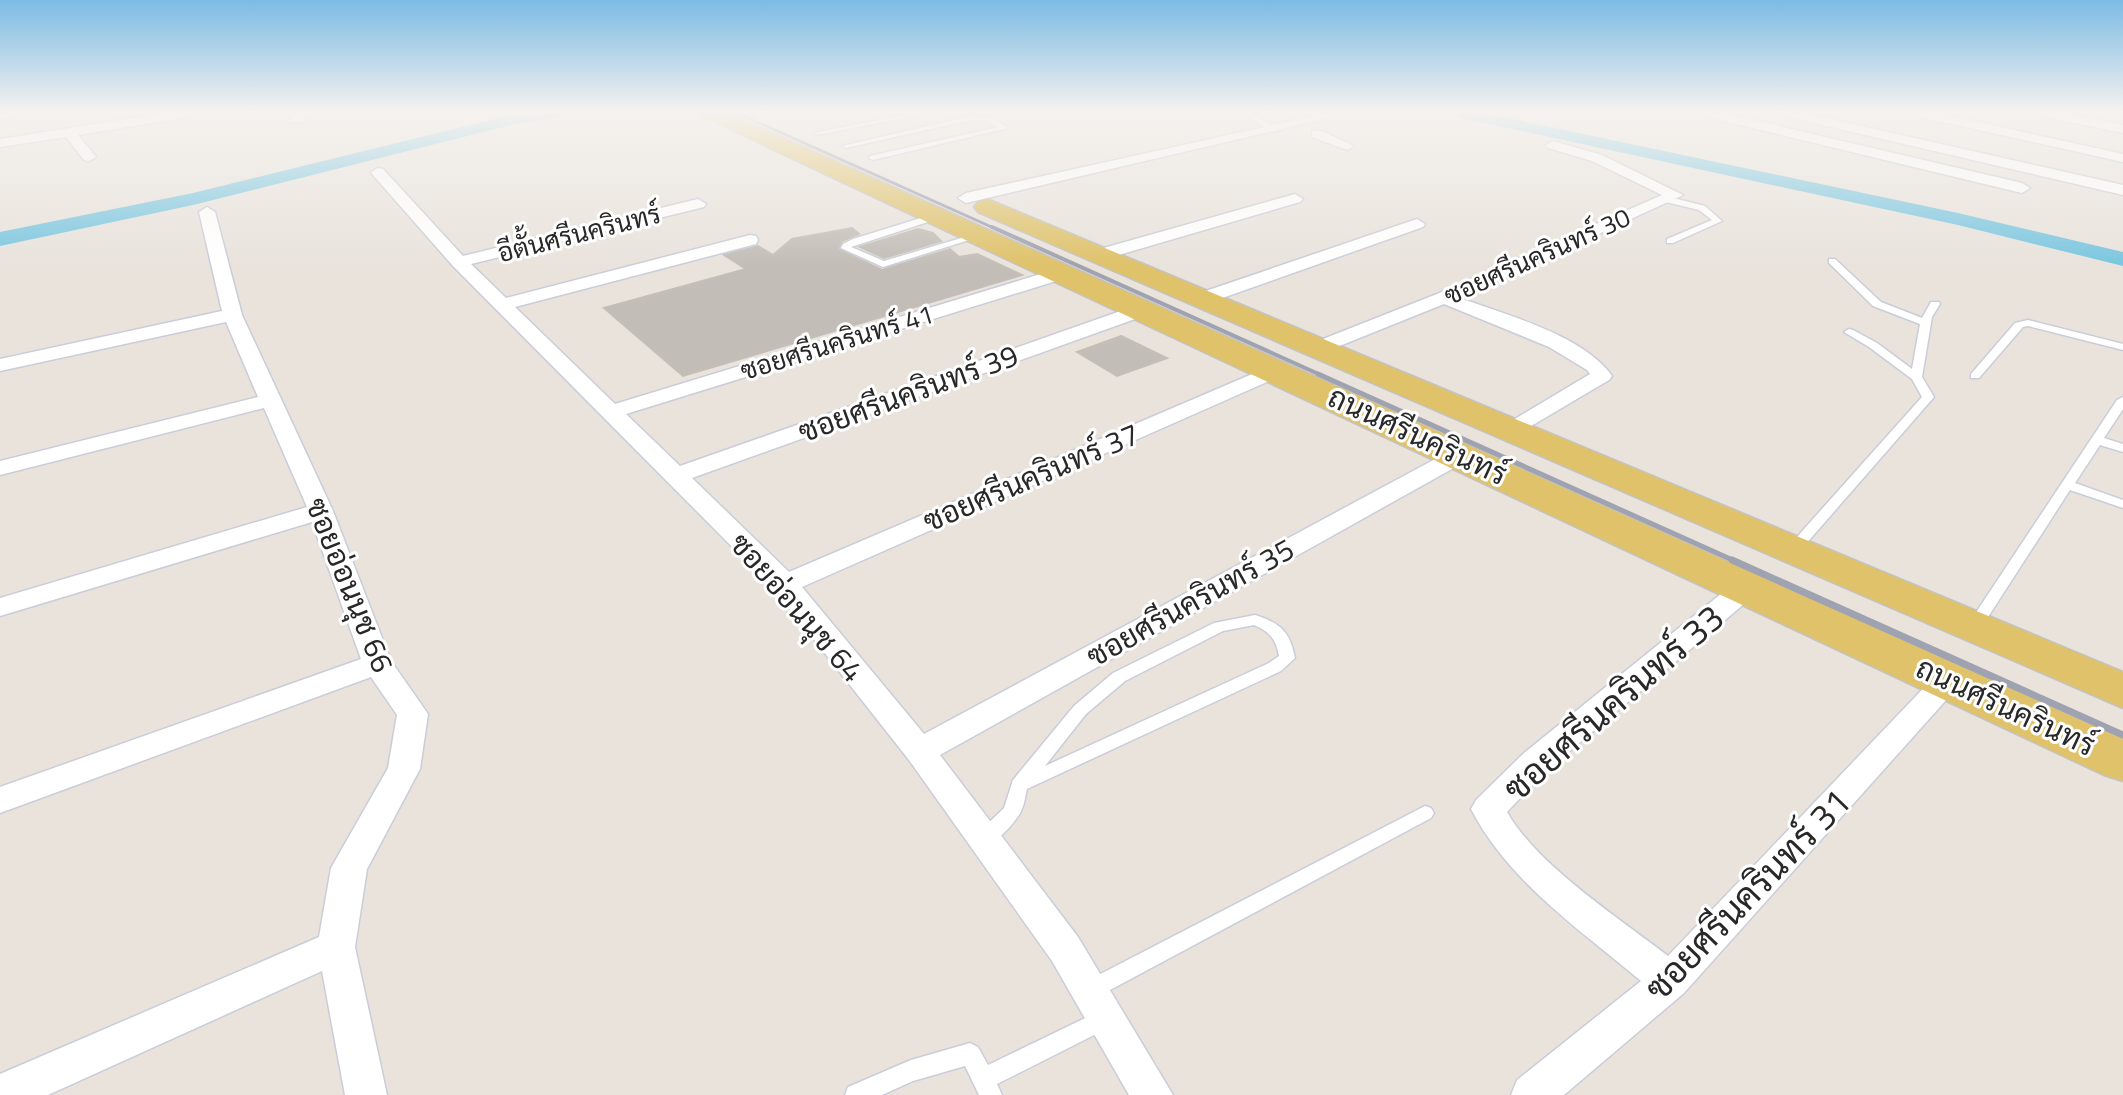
<svg xmlns="http://www.w3.org/2000/svg" width="2123" height="1095" viewBox="0 0 2123 1095" font-family="'Titillium Web',Sarabun,sans-serif">
<rect width="100%" height="100%" fill="#e9e3dc"/>
<g fill="none" stroke-linecap="round" stroke-linejoin="round">
<!-- canal -->
<g fill="#7ac6e0" fill-rule="evenodd">
<polygon points="562,113 560,117 515,124 193,205 0,246 0,232 193,193 515,114"/>
<polygon points="1453,113 1484,113 1958,213 2123,252 2123,266 1958,225 1461,118"/>
</g>
</g>
<!-- building -->
<g fill="#c2bdb7" stroke="#c4bfb6" stroke-width="2">
<polygon points="852,228 859,234 842,241 838,249 882,270 950,249 959,257 977,254 1022,275 683,376 604,308 746,269 724,255 758,246 773,255 792,239"/>
<polygon points="918,229 933,233 941,241 884,258 860,247"/>
<polygon points="1121,336 1167,358 1117,376 1077,352"/>
</g>
<g fill="none" stroke-linecap="round" stroke-linejoin="round">
<!-- lane casing -->
<g stroke="#cacdd9" stroke-width="3">
<g id="lane">
<polygon points="914,113 927,113 818,135 814,133"/>
<polygon points="1242,113 1250,113 1280,130 1273,132"/>
<polygon points="971,116 991,117 1008,128 873,160 869,158 870,156 998,127 987,120 971,120 846,148 842,146"/>
<polygon points="1665,196 1705,206 1722,221 1673,243 1667,243 1667,239 1712,220 1699,210 1662,201 1662,197"/>
<polygon points="937,213 940,214 940,218 851,247 884,261 978,233 985,235 883,267 841,248 843,244 853,239"/>
<polygon points="1829,259 1835,259 1881,302 1922,318 1931,302 1939,302 1940,304 1932,317 1922,377 1934,397 1798,553 1793,554 1786,550 1788,547 1922,397 1912,379 1869,347 1844,332 1849,329 1853,330 1877,343 1912,369 1920,324 1873,306 1829,263"/>
<polygon points="2028,320 2123,344 2123,350 2028,326 2023,327 1979,378 1971,378 1971,374 2015,323"/>
<polygon points="2123,397 2123,409 2104,438 2123,444 2123,452 2100,445 2075,483 2123,500 2123,508 2070,490 1979,631 1969,631 1966,627 1969,623 2117,400"/>
<path d="M1255 615C1281 623 1290 632 1295 658L1281 671 1027 789C1025 797 1024 808 1019 815 1011 827 992 849 977 844L975 839 977 834 1004 808 1013 780 1074 706 1113 673 1214 623ZM1254 625C1270 632 1276 639 1279 656L1269 663 1045 766 1086 714 1125 681 1223 631Z"/>
<polygon points="1425,806 1431,808 1434,813 1431,818 1097,997 1090,1000 1083,997 1079,990 1083,983"/>
<polygon points="1106,1008 1114,1011 1117,1018 1114,1025 997,1084 1002,1095 979,1095 965,1066 913,1081 882,1095 845,1095 848,1087 911,1060 970,1043 978,1047 988,1065"/>
</g>
</g>
<!-- street casing -->
<g stroke="#cacdd9" stroke-width="3">
<g id="street">
<polygon points="0,113 27,113 0,120"/>
<polygon points="165,113 194,113 188,117 78,135 96,157 89,161 84,160 66,137 0,147 0,139"/>
<polygon points="298,113 313,113 301,122 291,122 291,116"/>
<polygon points="1312,113 1328,113 1333,117 966,203 958,198 966,193 1314,116"/>
<polygon points="1701,113 1723,113 2022,183 2030,188 2022,193 1707,117"/>
<polygon points="1782,113 1804,113 2123,185 2123,195 1788,117"/>
<polygon points="1914,113 1937,113 2123,154 2123,162 1920,117"/>
<polygon points="2039,113 2063,113 2123,125 2123,133 2045,117"/>
<polygon points="1312,131 1322,131 1354,146 1347,150 1312,137"/>
<path d="M1553 141 1602 155 1683 195 1460 298C1506 315 1583 335 1612 376L1609 380 1511 438 1503 436 1500 431 1503 426 1590 374 1587 370 1549 347 1444 304 1327 351H1313L1310 347 1313 343 1437 294 1662 195 1592 161 1548 148 1546 145Z"/>
<polygon points="378,168 383,169 463,256 698,199 706,204 704,207 471,264 506,298 750,235 756,236 758,240 756,244 515,307 615,404 1057,269 1069,269 1072,273 1069,277 626,414 680,466 1135,306 1149,306 1151,310 1149,314 692,478 789,572 1271,366 1285,366 1288,370 1285,374 802,587 924,734 1452,450 1468,450 1472,455 1468,460 940,755 1078,937 1173,1095 1129,1095 1052,961 909,760 775,590 453,266 373,175 371,172"/>
<polygon points="1295,194 1303,199 1300,202 1105,259 1099,260 1090,255 1093,251"/>
<polygon points="207,207 215,212 242,315 333,511 391,661 428,714 420,769 367,869 355,947 387,1095 345,1095 322,971 48,1095 0,1095 0,1074 319,937 331,868 388,768 397,715 371,677 0,813 0,787 361,659 312,522 0,616 0,598 307,507 264,408 0,475 0,461 258,397 226,322 0,371 0,359 222,311 199,212"/>
<polygon points="1417,219 1425,224 1423,227 1211,302 1197,302 1195,298 1197,294"/>
<path d="M1747 578 1757 581 1761 587 1757 593 1546 771 1507 812C1537 865 1619 918 1668 956L1938 673 1949 670 1960 673 1964 680 1684 993 1564 1095H1511L1517 1080 1641 981C1579 929 1509 882 1471 809L1476 800 1524 753 1737 581Z"/>
</g>
</g>
<!-- primary casing -->
<g stroke="#c3c3c3" stroke-width="3">
<g id="primary">
<polygon points="701,113 728,113 2123,739 2123,781 2104,775 704,117"/>
<polygon points="987,199 2123,672 2123,708 978,212 974,207 978,202"/>
</g>
</g>
<!-- lane -->
<use href="#lane" fill="#fff" fill-rule="evenodd"/>
<!-- street -->
<use href="#street" fill="#fff" fill-rule="evenodd"/>
<!-- primary -->
<use href="#primary" fill="#dfc26a" fill-rule="evenodd"/>
<!-- rail-far3 -->
<polyline stroke="#9fa2b0" stroke-width="3" points="737,113 996,229"/>
<!-- rail-far2 -->
<polyline stroke="#9fa2b0" stroke-width="4" points="992,227 1323,376"/>
<!-- rail-far1 -->
<polyline stroke="#9fa2b0" stroke-width="5" points="1318,374 1737,562"/>
<!-- rail -->
<polyline stroke="#9fa2b0" stroke-width="7" points="1732,560 2123,735"/>
</g>
<!-- sky -->
<linearGradient id="sky" x2="0" y2="1"><stop stop-color="#7cbbe5"/><stop offset="0.42" stop-color="#f5f2ef"/><stop offset="1" stop-color="#f5f2ef" stop-opacity="0"/></linearGradient>
<rect width="2123" height="266" fill="url(#sky)"/>
<g text-anchor="middle" dominant-baseline="central" stroke-width="6" stroke-linejoin="round" paint-order="stroke">
<!-- far-street labels -->
<g font-size="26" fill="#282828" stroke="#fff">
<text transform="translate(579 233) rotate(-14)">อีตั้นศรีนครินทร์</text>
<text transform="translate(1537 256) rotate(-24)">ซอยศรีนครินทร์ 30</text>
<text transform="translate(837 342) rotate(-17)">ซอยศรีนครินทร์ 41</text>
</g>
<!-- street labels -->
<g font-size="30" fill="#282828" stroke="#fff">
<text transform="translate(908 393) rotate(-20)">ซอยศรีนครินทร์ 39</text>
<text transform="translate(1418 435) rotate(25)">ถนนศรีนครินทร์</text>
<text transform="translate(1031 477) rotate(-23)">ซอยศรีนครินทร์ 37</text>
<text transform="translate(350 585) rotate(68)">ซอยอ่อนนุช 66</text>
<text transform="translate(1190 602) rotate(-29)">ซอยศรีนครินทร์ 35</text>
<text transform="translate(797 607) rotate(49)">ซอยอ่อนนุช 64</text>
<text transform="translate(2006 706) rotate(25)">ถนนศรีนครินทร์</text>
</g>
<!-- near-street labels -->
<g font-size="36" fill="#282828" stroke="#fff">
<text transform="translate(1613 702) rotate(-41)">ซอยศรีนครินทร์ 33</text>
<text transform="translate(1747 894) rotate(-46)">ซอยศรีนครินทร์ 31</text>
</g>
</g>
</svg>
